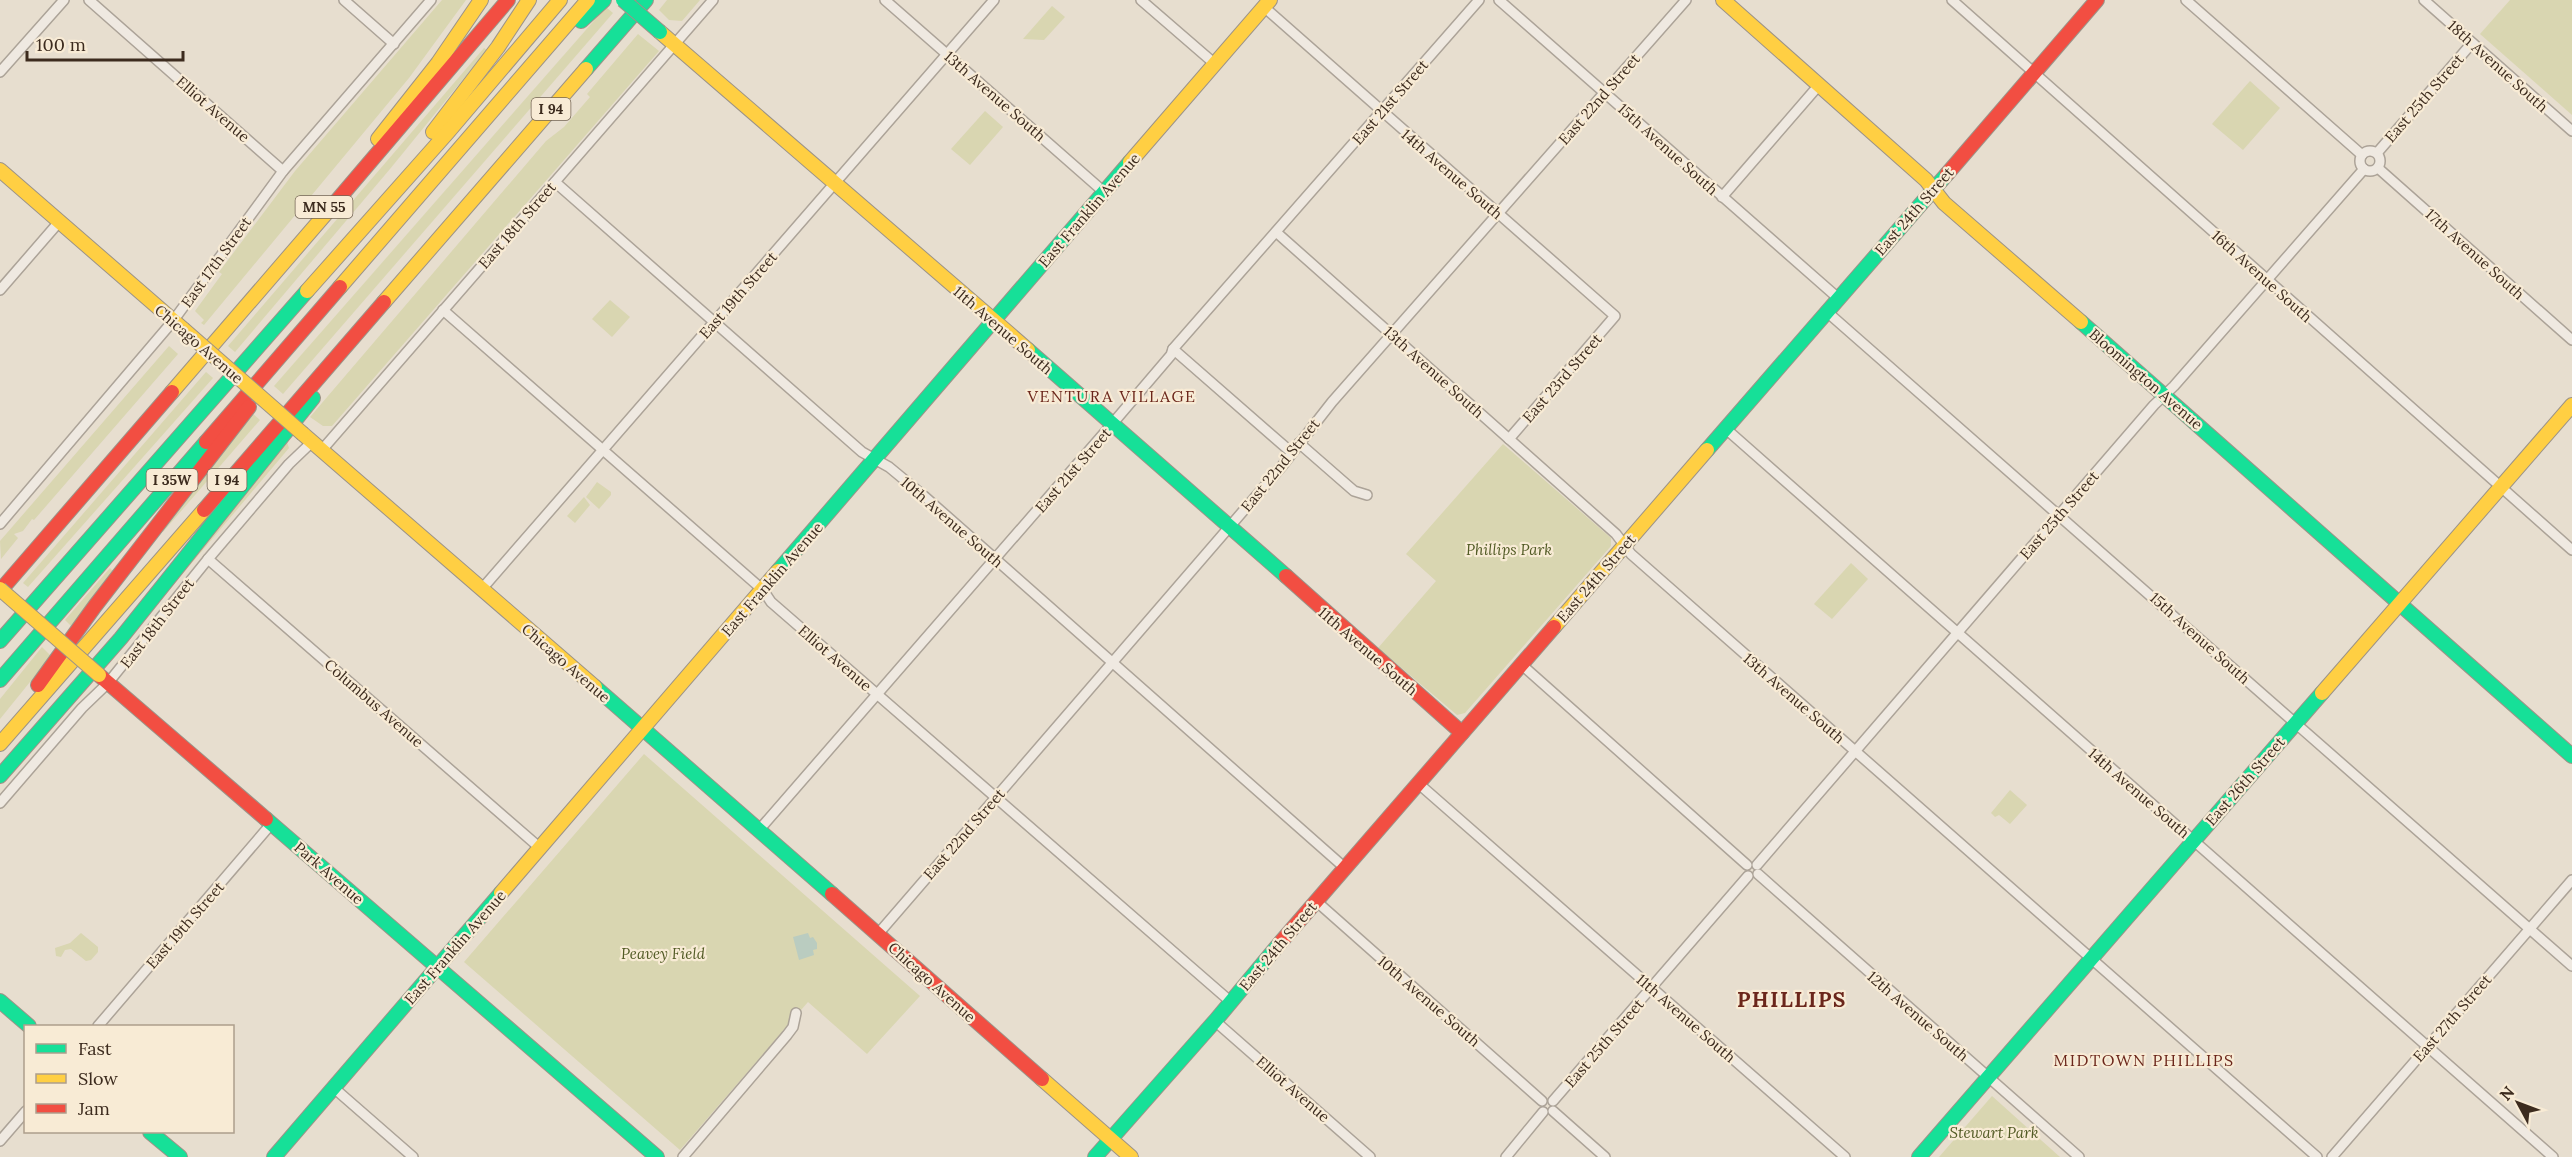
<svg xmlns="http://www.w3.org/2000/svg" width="2572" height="1157" viewBox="0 0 2572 1157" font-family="Lora,serif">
<rect width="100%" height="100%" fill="#e7decf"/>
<!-- green -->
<g fill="#d9d6b1">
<polygon points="442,0 466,0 409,78 204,325 201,323 204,320 195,311 222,274 219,272 295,171"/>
<polygon points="667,0 700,0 682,21 669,20 659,10"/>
<polygon points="2510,0 2572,0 2572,115 2480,34"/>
<polygon points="1052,6 1065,17 1044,40 1023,39"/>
<polygon points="606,7 613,13 283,394 274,386"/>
<polygon points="638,34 659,51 332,426 323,426 310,417 546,141 564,127 590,97 587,94"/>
<polygon points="484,48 487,50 390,169 235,352 228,346"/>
<polygon points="2250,81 2280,108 2243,150 2212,124"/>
<polygon points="985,111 1003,127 970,165 951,149"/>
<polygon points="610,300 630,317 612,337 592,319"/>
<polygon points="169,346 178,354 34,520 32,519 23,531 14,534 18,538 1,559 0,541"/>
<polygon points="206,372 213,378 28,587 23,583"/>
<polygon points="252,413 260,420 163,532 164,527"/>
<polygon points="287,442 289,448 164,596"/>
<polygon points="1503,444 1611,538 1611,546 1465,713 1457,715 1378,648 1436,581 1406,554"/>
<polygon points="597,482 611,492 611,495 599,509 586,497"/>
<polygon points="584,497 590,505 575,523 567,516"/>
<polygon points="1851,563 1868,579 1832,619 1814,604"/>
<polygon points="110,568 114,572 72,627 65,620"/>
<polygon points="42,647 51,656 0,719 0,699"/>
<polygon points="644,754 920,996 867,1054 808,1002 680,1150 464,962"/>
<polygon points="2010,790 2027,805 2010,824 1999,815 1995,817 1991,813"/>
<polygon points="81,933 98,947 98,952 91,960 86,961 71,949 65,950 61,957 56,956 55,948 70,943"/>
<polygon points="1992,1096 2060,1157 1939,1157"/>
</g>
<!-- water -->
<polygon fill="#baccc0" points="808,933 810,938 813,937 817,943 817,949 813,950 814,955 799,960 793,937"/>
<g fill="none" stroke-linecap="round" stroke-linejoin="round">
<!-- street casing -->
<g stroke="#aca398" stroke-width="12">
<g id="street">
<polyline points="89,0 283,171"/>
<polyline points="344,0 394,44"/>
<polyline points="885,0 1104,192"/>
<polyline points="1141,0 1215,64"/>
<polyline points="1499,0 1838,298"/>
<polyline points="1952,0 2572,550"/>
<polyline points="2186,0 2362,155"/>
<polyline points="2424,0 2572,131"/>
<polyline points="1264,7 1615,316 1509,439"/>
<polyline points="0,72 64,0"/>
<circle cx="2370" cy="161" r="10"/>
<polyline points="2377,153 2472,43"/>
<polyline points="2378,168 2572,340"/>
<polyline points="555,182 862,452 889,467 924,496 1345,868"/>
<polyline points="1722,197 1819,85"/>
<polyline points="1276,232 1616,534 1631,554 2317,1157"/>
<polyline points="0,290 59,222"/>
<polyline points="443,310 763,590 771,602 832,655 1231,1002"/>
<polyline points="1826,311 2572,966"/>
<polyline points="1173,349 1291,452"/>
<polyline points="1725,428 2553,1157"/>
<polyline points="1299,443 1354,491 1367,495"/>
<polyline points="321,451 713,0"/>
<polyline points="0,524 173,321 283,171 431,0"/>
<polyline points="208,559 540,848"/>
<polyline points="481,590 994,0"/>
<polyline points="1522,665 1747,865"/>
<polyline points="1419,784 1845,1157"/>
<polyline points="0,803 82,708 108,683 208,559 289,464 312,442"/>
<polyline points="759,830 1113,423 1171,355 1173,349 1479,0"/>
<polyline points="1757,865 2154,405 2174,386 2364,169"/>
<polyline points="1758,874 2079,1157"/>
<polyline points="1316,901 1542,1101"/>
<polyline points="878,934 1282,466 1332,402 1686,0"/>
<polyline points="1215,1021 1370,1157"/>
<polyline points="98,1026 272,823"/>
<polyline points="334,1088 413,1157"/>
<polyline points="1553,1101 1748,876"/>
<polyline points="1553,1111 1605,1157"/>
<polyline points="0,1141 26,1111"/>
<polyline points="683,1157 787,1035 793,1027 796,1013"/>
<polyline points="1506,1157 1543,1112"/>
<polyline points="2332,1157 2572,880"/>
</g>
</g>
<!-- fast casing -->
<g stroke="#9c9388" stroke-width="16">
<g id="fast">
<polyline points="581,21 604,0"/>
<polyline points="586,69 646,0"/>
<polyline points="2081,322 2572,756"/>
<polyline points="1028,350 1286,576"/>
<polyline points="1707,450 1947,174"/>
<polyline points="778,571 1130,162"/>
<polyline points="0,641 307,291"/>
<polyline points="0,680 206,442"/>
<polyline points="595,687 832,894"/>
<polyline points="0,776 121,638 313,398"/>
<polyline points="266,819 657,1157"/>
<polyline points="0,1001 29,1026"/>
<polyline points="150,1132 180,1157"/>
<polyline points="274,1157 501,893"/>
<polyline points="1095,1157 1215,1021 1280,943"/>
<polyline points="1919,1157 2322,693"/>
</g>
</g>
<!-- slow casing -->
<g stroke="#9c9388" stroke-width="16">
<g id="slow">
<polyline points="1723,0 1926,180 1944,203 2081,322"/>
<polyline points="660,32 1028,350"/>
<polyline points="433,132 498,47 529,0"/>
<polyline points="378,139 438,63 481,0"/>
<polyline points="1130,162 1270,0"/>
<polyline points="0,170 183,329"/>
<polyline points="340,287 588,0"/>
<polyline points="307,291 448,132 560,0"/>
<polyline points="384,302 586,69"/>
<polyline points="172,392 335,203"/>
<polyline points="303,434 595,687"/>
<polyline points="1554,627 1707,450"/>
<polyline points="2322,693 2572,405"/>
<polyline points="0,744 204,510"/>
<polyline points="501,893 778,571"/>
<polyline points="1042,1079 1131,1157"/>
</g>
</g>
<!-- jam casing -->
<g stroke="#9c9388" stroke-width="16">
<g id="jam">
<polyline points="1947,174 2097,0"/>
<polyline points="335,203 508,0"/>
<polyline points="206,442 340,287"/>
<polyline points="204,510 384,302"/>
<polyline points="1286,576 1462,733"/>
<polyline points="0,591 172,392"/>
<polyline points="99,675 266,819"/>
<polyline points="38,685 95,606 249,407"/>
<polyline points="832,894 1042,1079"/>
<polyline points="1280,943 1554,627"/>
</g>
</g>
<!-- street -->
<use href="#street" stroke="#efe9e1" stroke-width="9"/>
<!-- fast -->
<use href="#fast" stroke="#16e098" stroke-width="14"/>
<!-- slow -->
<use href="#slow" stroke="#ffcf43" stroke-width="14"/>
<!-- jam -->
<use href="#jam" stroke="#f24e42" stroke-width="14"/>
<!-- fast-bridge casing -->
<g stroke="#9c9388" stroke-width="16" stroke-linecap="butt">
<polyline id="fast-bridge" points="623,0 660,32"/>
</g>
<!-- slow-bridge casing -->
<g stroke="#9c9388" stroke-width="16" stroke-linecap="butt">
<g id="slow-bridge">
<polyline points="183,329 303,434"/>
<polyline points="0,589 99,675"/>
</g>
</g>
<!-- fast-bridge -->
<use href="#fast-bridge" stroke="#16e098" stroke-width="14"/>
<!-- slow-bridge -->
<use href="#slow-bridge" stroke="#ffcf43" stroke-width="14"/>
</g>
<g text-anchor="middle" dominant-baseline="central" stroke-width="4.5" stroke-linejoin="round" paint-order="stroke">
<!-- shield labels -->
<g fill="#f8ebd5" stroke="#746555" stroke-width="1.5">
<rect x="531.5" y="98" width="39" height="22" rx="4.5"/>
<rect x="295.5" y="196" width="57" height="22" rx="4.5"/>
<rect x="146.5" y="469" width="51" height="22" rx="4.5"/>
<rect x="207.5" y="469" width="39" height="22" rx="4.5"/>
</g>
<g font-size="14" font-weight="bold" fill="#3c2b1e">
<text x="551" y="109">I 94</text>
<text x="324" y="207">MN 55</text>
<text x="172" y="480">I 35W</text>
<text x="227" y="480">I 94</text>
</g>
<!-- street labels -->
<g font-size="15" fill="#3c2b1e" stroke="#f8ebd5">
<text transform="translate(2498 66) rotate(42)">18th Avenue South</text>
<text transform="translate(995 96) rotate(41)">13th Avenue South</text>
<text transform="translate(2424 98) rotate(-49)">East 25th Street</text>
<text transform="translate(1599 99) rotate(-49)">East 22nd Street</text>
<text transform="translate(1390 102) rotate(-49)">East 21st Street</text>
<text transform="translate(213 109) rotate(41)">Elliot Avenue</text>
<text transform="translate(1668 149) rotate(42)">15th Avenue South</text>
<text transform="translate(1452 174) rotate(41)">14th Avenue South</text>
<text transform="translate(1089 210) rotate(-49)">East Franklin Avenue</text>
<text transform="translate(1914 211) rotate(-49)">East 24th Street</text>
<text transform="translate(517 225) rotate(-49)">East 18th Street</text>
<text transform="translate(2475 254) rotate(42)">17th Avenue South</text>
<text transform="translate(216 262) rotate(-54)">East 17th Street</text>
<text transform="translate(2262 276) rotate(42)">16th Avenue South</text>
<text transform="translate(738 295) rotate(-49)">East 19th Street</text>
<text transform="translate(1003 330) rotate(41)">11th Avenue South</text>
<text transform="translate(199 344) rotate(41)">Chicago Avenue</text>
<text transform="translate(1434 372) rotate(42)">13th Avenue South</text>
<text transform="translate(1562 378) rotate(-49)">East 23rd Street</text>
<text transform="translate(2146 379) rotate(41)">Bloomington Avenue</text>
<text transform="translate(1280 465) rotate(-51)">East 22nd Street</text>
<text transform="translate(1073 470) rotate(-49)">East 21st Street</text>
<text transform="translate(2059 515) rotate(-49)">East 25th Street</text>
<text transform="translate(952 522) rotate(41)">10th Avenue South</text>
<text transform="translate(1596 578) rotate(-49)">East 24th Street</text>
<text transform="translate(772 579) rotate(-49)">East Franklin Avenue</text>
<text transform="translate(157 623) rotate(-52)">East 18th Street</text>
<text transform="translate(2200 638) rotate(42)">15th Avenue South</text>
<text transform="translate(1368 651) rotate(41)">11th Avenue South</text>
<text transform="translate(835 658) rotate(41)">Elliot Avenue</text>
<text transform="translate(566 663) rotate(41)">Chicago Avenue</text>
<text transform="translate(1794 698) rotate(41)">13th Avenue South</text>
<text transform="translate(374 703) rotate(41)">Columbus Avenue</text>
<text transform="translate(2245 781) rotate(-49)">East 26th Street</text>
<text transform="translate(2139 793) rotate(41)">14th Avenue South</text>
<text transform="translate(964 834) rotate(-49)">East 22nd Street</text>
<text transform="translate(329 873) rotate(41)">Park Avenue</text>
<text transform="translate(185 925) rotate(-49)">East 19th Street</text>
<text transform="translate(1278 946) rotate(-50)">East 24th Street</text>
<text transform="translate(455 947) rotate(-49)">East Franklin Avenue</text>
<text transform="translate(932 982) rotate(42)">Chicago Avenue</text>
<text transform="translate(1429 1001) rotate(41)">10th Avenue South</text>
<text transform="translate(1918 1016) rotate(41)">12th Avenue South</text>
<text transform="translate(1686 1018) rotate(41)">11th Avenue South</text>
<text transform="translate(2452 1018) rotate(-49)">East 27th Street</text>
<text transform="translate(1604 1043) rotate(-49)">East 25th Street</text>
<text transform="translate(1293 1089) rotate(41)">Elliot Avenue</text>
</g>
<!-- park labels -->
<g font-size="15" font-style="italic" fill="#515a24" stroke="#f8ebd5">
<text x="1509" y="549">Phillips Park</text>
<text x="663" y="953">Peavey Field</text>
<text x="1994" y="1132">Stewart Park</text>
</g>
<!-- neighbourhood labels -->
<g font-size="16" letter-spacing="1.5" fill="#6b261b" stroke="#f8ebd5">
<text x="1112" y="396">VENTURA VILLAGE</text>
<text x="2144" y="1060">MIDTOWN PHILLIPS</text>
</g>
<!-- district labels -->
<g font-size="21" font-weight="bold" letter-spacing="1.5" fill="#6b261b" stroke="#f8ebd5">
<text x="1792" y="999">PHILLIPS</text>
</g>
</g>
<!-- legend -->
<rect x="24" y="1025" width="210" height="108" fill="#f8ebd5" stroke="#ad9e8c" stroke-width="1.5"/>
<rect x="36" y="1044" width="30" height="9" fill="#16e098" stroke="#ad9e8c" stroke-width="1.5"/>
<text x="78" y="1055" font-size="18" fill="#3c2b1e">Fast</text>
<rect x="36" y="1074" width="30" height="9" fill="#ffcf43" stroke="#ad9e8c" stroke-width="1.5"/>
<text x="78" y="1085" font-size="18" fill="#3c2b1e">Slow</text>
<rect x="36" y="1104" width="30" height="9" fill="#f24e42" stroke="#ad9e8c" stroke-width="1.5"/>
<text x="78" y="1115" font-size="18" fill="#3c2b1e">Jam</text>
<!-- north arrow -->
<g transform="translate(2518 1103) rotate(311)" stroke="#f8ebd5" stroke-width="4.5" paint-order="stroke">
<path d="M0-4.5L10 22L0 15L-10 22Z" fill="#3c2b1e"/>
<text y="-9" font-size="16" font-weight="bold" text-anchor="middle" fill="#3c2b1e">N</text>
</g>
<!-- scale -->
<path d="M27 51v9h156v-9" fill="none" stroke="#3c2b1e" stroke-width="3"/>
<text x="36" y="51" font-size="18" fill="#3c2b1e" stroke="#f8ebd5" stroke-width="4.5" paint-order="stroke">100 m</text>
</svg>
